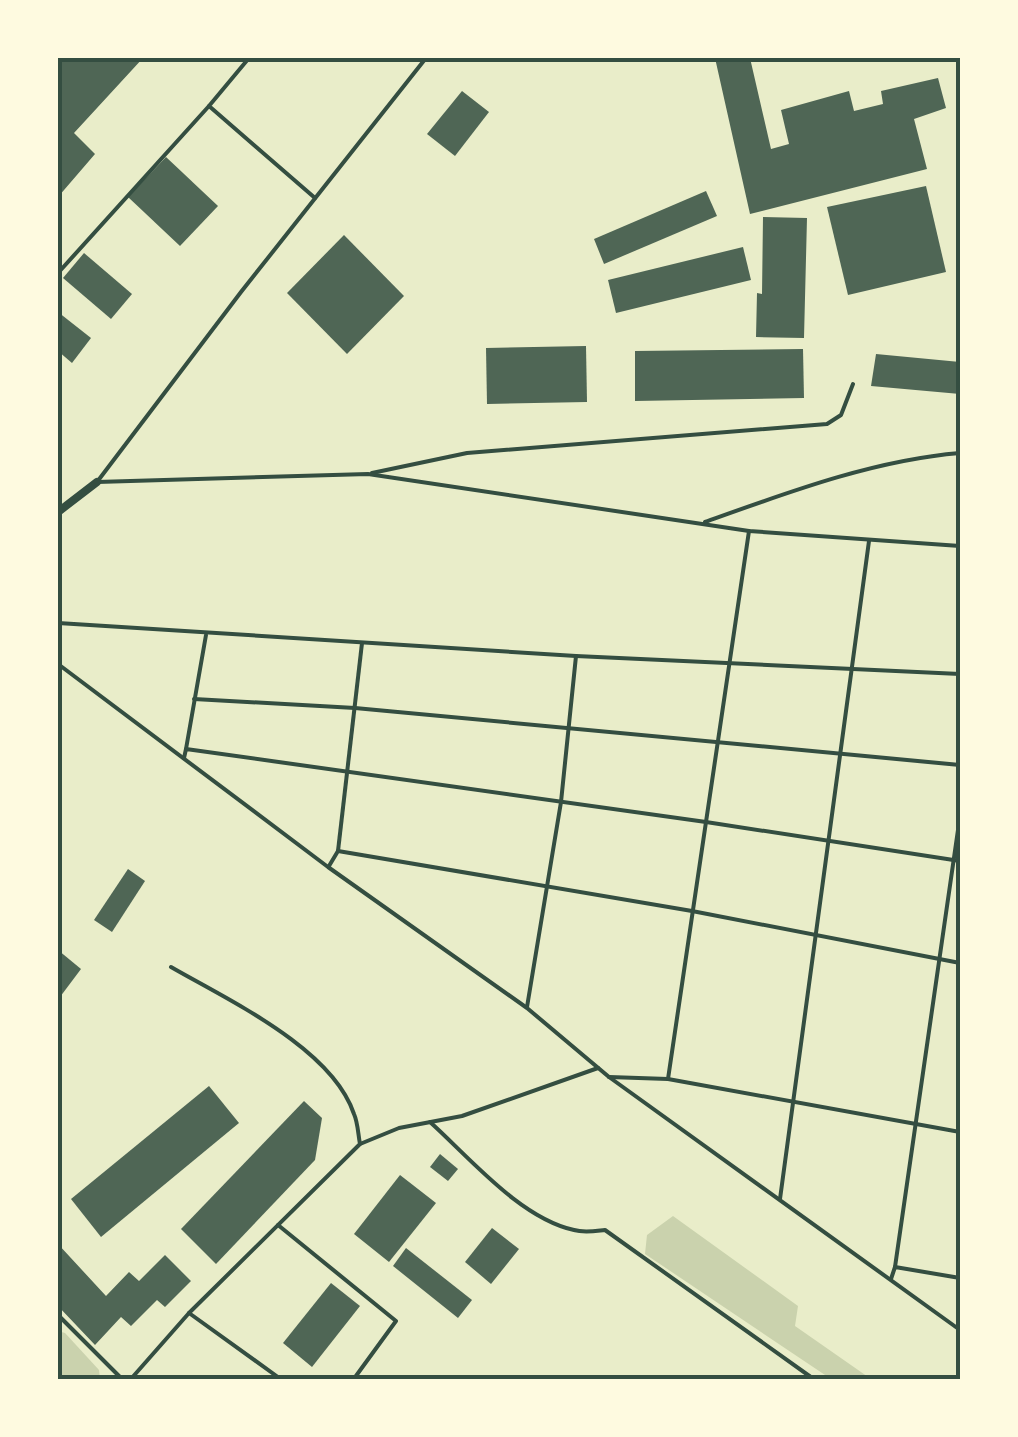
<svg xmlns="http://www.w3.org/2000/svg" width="1018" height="1437" viewBox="0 0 1018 1437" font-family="'Exo 2',sans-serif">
<rect width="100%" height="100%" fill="#e9edc9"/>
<!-- green -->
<g fill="#cad2ad">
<polygon points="673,1216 798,1306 795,1326 871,1379 831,1379 645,1254 647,1235"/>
<polygon points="58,1331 65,1333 99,1370 100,1379 58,1379"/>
</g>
<!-- building -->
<g fill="#4f6655">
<polygon points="58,58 143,58 74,133 95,154 58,197"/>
<polygon points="715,58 750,58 771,149 789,144 781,110 849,91 854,111 883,104 881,91 938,78 946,108 914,119 927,169 750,214"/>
<polygon points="462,91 489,112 455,156 427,134"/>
<polygon points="166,157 218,206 180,246 128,197"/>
<polygon points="926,186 946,272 848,295 827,207"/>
<polygon points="706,191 717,216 604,264 594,239"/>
<polygon points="763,217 807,218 804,338 756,337 757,293 762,294"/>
<polygon points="344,235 404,296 347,354 287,293"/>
<polygon points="743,247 751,280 616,313 608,280"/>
<polygon points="84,253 132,294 111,319 63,278"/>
<polygon points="58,312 91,338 72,363 58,351"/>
<polygon points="586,346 587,402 487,404 486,348"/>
<polygon points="803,349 804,398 635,401 635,351"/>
<polygon points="876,354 960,362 960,394 871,386"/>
<polygon points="128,869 145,881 112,932 94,920"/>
<polygon points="58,950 81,969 60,997 58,995"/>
<polygon points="209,1086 239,1123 101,1237 71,1199"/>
<polygon points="304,1101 322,1118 315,1160 216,1264 181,1229"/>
<polygon points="440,1154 458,1169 448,1181 430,1167"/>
<polygon points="400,1175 436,1203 389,1262 354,1234"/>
<polygon points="492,1228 519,1249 491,1284 465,1262"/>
<polygon points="58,1244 106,1296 129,1272 139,1281 165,1255 191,1281 165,1307 157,1300 131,1326 121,1317 95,1345 58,1306"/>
<polygon points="406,1248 472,1300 458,1318 393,1266"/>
<polygon points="331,1283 360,1306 312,1367 283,1343"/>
</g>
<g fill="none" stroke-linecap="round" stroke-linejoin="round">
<!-- service -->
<g stroke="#344e41" stroke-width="4">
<polyline points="249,58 209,106 315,198"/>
<polyline points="58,273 209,106"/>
<polyline points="372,473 467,453 827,424 841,415 853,384"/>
<polyline points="97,482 368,474 749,531 960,546"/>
<polyline points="97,482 241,292 426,58"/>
<path d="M705 522C786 493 874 460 960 453"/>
<polyline points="58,623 576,656 960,674"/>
<polyline points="58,664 328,867 527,1008 609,1077 960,1330"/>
<polyline points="194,699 355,708 960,765"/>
<polyline points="186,749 206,635"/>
<polyline points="184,758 186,749 706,822 960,861"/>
<polyline points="338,851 362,643"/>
<polyline points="329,866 338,851 692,911 960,963"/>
<polyline points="527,1007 561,802 576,656"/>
<polyline points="609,1077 668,1079 960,1132"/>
<polyline points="668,1079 749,531"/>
<path d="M430 1122C470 1158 520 1218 574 1230 584 1233 595 1231 605 1230L815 1380"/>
<polyline points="360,1144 399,1128 462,1116 598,1068"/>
<polyline points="780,1199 869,541"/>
<polyline points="278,1225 396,1321 353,1380"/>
<polyline points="895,1267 960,816"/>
<polyline points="891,1279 895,1267 960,1278"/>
<polyline points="189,1313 282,1380"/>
<polyline points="58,1315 123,1380"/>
<path d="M130 1380 189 1313 360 1144C358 1134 358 1123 354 1114 332 1048 228 1000 171 967"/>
</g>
<!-- minor -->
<polyline stroke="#344e41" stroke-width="8" points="58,512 97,482"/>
</g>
<!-- border -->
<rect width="1018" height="1437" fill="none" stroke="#fefae0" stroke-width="120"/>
<rect x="60" y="60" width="898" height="1317" fill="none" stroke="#344e41" stroke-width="4"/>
</svg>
